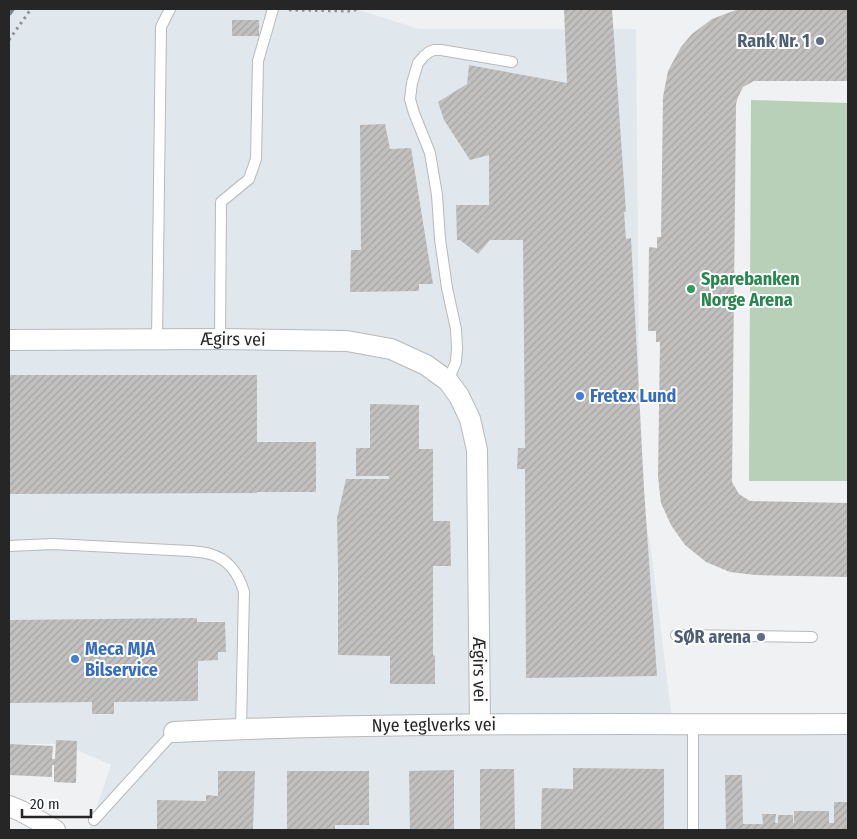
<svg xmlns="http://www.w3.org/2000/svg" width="857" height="839" viewBox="0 0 857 839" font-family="'Fira Sans Condensed',sans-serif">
<defs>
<pattern id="building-hatch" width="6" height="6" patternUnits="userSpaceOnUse" patternTransform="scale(1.25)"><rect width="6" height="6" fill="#c1c0bf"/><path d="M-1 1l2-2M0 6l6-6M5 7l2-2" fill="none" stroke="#a6a5a4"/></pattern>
</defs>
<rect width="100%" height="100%" fill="#f0f1f2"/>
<!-- built -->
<polygon fill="#e0e7ed" points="9,9 357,9 359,10 419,29 636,29 640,491 651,550 672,720 848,715 848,830 89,830 111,765 63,744 9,744"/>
<!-- park -->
<polygon fill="#b8d0b7" points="751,100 848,103 848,481 749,481"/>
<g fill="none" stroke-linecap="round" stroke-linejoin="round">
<!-- stream -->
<polyline stroke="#748a98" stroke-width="7" points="9,12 11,9"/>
</g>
<!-- building -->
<g fill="url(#building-hatch)">
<polygon points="564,9 612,9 626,212 624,212 626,239 631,238 644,489 657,676 526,678 525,469 517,469 518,448 525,448 523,240 490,240 478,254 460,240 457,240 456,205 489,205 489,155 470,160 444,120 438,102 467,84 469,65 567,83"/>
<polygon points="743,9 848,9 848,81 754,81 743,87 738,97 736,104 732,482 739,494 750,501 848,503 848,577 755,575 730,572 706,562 685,545 671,525 661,503 660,495 658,476 660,342 656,342 656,331 648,331 649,247 657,248 657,237 661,237 663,97 668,71 681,47 692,34 712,19 736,10"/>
<rect x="232" y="20" width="27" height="16"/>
<polygon points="385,124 390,149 411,148 433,284 419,284 419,291 350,292 351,250 361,250 360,125"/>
<polygon points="9,375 257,375 257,442 316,442 316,492 257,492 257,493 9,494"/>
<polygon points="370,404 419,405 419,449 433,449 433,521 450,521 451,566 433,566 433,655 435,656 435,684 390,684 390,656 338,655 338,566 337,518 346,479 389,479 389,476 356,476 356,448 370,448"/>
<polygon points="197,618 197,622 225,622 226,652 218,652 218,660 198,661 198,701 114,702 114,714 92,714 92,702 9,703 9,620"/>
<polygon points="56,740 77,741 76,783 54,782 54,765 52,765 52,777 9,775 10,744 53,746 52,759 55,759"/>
<polygon points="573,768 664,769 664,830 541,830 542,788 573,789"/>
<polygon points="480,769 514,769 515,830 480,830"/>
<polygon points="454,770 454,830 410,830 409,771"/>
<polygon points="218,771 255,771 253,830 157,830 157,800 206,801 206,795 218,796"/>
<polygon points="287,771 369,771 369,825 335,825 335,830 287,830"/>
<polygon points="725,775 742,775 743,824 763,824 762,814 776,814 775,823 778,823 778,815 793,815 793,823 794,823 794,811 829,811 829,823 834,823 834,802 848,802 848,830 726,830"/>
</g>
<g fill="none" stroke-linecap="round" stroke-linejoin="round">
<!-- lane casing -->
<g stroke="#b8b9ba" stroke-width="12">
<g id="lane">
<polyline points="220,339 221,202 249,179 256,159 258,61 273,9"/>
<polyline points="157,340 161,27 170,9"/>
<polyline points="448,381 456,362 457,348 456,329 447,288 440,239 437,195 430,153 414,113 410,99 412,83 418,63 424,56 429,52 434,50 441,50 512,62"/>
<path d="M9 546 53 544 190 551C196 552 204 552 210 554 229 559 239 575 244 592L241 729"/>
<polyline points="676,635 812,637"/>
<polyline points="94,820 174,732"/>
<polyline points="693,830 693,724"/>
</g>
</g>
<!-- street casing -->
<g stroke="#b8b9ba" stroke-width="22">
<g id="street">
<path id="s1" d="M9 340 220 339 347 341 391 349 426 365 448 381 459 396 470 419 477 450 480 724"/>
<path id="s2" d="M174 732C398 721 623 725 848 724"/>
<polyline points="9,806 21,811 55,830"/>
</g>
</g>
<!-- path -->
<g stroke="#909191" stroke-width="3" stroke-dasharray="2.5 4" stroke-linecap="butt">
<polyline points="289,10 351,11 359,9"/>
<polyline points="9,40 31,9"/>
</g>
<!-- lane -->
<use href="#lane" stroke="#fff" stroke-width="10"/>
<!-- street -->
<use href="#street" stroke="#fff" stroke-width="20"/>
</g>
<!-- markers -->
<g fill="#5c6f8a" stroke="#fdfeff" stroke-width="2">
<circle cx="820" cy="41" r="5"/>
<circle cx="761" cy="637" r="5"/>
</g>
<circle fill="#2e9e5b" stroke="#fdfeff" stroke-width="2" cx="691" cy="289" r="5"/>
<g fill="#3f7fe0" stroke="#fdfeff" stroke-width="2">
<circle cx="580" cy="396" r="5"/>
<circle cx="75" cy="659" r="5"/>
</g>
<g text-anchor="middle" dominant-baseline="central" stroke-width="4" stroke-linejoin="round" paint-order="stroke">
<!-- service labels -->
<g font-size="18" font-weight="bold" fill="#4e5e75" stroke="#fdfeff" text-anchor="end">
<text x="810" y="41">Rank Nr. 1</text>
<text x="751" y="637">SØR arena</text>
</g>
<!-- leisure labels -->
<g font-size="18" font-weight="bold" fill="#27864d" stroke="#fdfeff" text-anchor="start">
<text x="701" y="279">Sparebanken<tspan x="701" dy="21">Norge Arena</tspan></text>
</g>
<!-- street labels -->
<g font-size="18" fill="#262626" stroke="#fdfeff">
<text stroke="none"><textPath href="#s1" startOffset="224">Ægirs vei</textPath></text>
<text stroke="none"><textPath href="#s1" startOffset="744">Ægirs vei</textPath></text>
<text stroke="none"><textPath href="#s2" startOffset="260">Nye teglverks vei</textPath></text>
</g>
<!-- shop labels -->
<g font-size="18" font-weight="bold" fill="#366cbe" stroke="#fdfeff" text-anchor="start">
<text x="590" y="396">Fretex Lund</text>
<text x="85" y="649">Meca MJA<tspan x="85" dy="21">Bilservice</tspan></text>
</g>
</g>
<!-- border -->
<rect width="857" height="839" fill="none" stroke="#262626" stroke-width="20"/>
<!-- scale -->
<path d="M22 809v8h69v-8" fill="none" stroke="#262626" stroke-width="2.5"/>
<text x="30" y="809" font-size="15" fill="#262626" stroke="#fdfeff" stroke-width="4" paint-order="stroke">20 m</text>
</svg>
